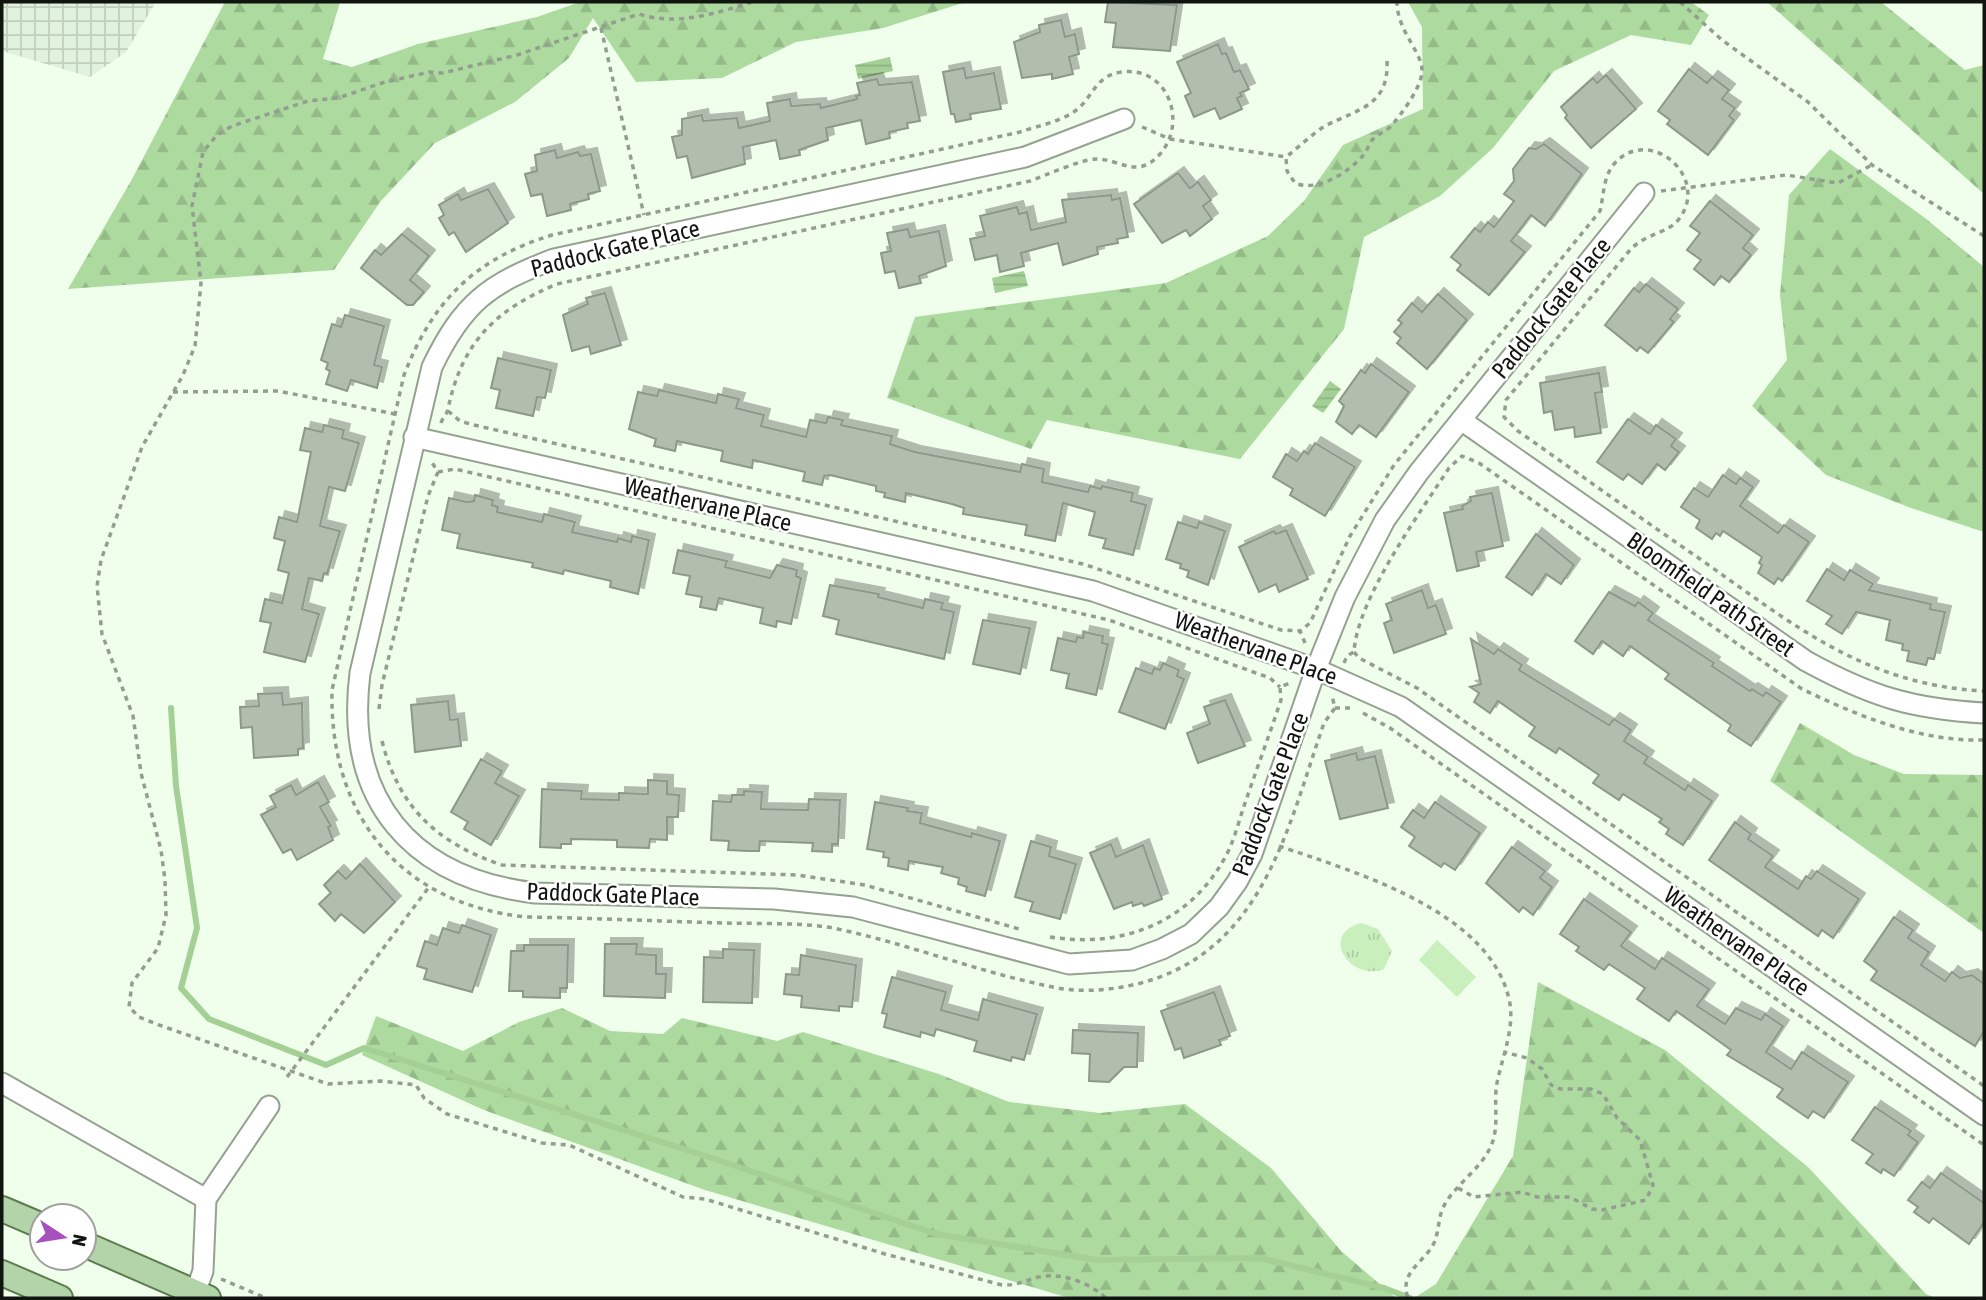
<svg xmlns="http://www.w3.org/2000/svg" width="1986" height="1300" viewBox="0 0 1986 1300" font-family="'Asap Condensed',sans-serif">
<defs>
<pattern id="industrial-grid" width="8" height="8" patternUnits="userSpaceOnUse" patternTransform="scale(1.75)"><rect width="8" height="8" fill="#e0f2db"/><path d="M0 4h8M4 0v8" fill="none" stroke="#bfcfbb"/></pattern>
<pattern id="forest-firs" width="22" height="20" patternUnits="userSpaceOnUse" patternTransform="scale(1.75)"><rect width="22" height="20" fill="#adda9f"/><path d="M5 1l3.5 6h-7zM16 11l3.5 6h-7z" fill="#94ba88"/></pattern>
<pattern id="park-tufts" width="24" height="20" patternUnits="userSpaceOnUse" patternTransform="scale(1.75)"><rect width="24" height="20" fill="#c9efbd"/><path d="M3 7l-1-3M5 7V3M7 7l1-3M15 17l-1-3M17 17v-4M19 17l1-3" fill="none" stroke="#accca1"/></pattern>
<pattern id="water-rules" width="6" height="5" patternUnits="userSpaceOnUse" patternTransform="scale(1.75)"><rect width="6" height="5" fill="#a4d096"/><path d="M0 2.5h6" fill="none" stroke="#8cb280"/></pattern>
<filter id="shadow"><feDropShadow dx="6" dy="-6" stdDeviation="0" flood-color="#0004"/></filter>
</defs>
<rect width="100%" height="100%" fill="#f0feec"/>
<!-- industrial -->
<polygon fill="url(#industrial-grid)" points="2,2 156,2 126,52 90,77 2,51"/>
<!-- grass -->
<polygon fill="#c9efbd" points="1437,940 1476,977 1457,997 1419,960"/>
<!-- forest -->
<g fill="url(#forest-firs)">
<polygon points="225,2 340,2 323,59 352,67 418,44 537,17 580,2 966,2 883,28 796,42 722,78 636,82 593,18 569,58 515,102 435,143 380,202 334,270 68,289 131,181"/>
<polygon points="1408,2 1691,2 1709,15 1691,45 1631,35 1554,71 1493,148 1440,196 1364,237 1344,329 1240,459 1047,420 1031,449 887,398 915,317 1166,283 1268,236 1304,201 1343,145 1423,109 1422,27"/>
<polygon points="1767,2 1881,2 1965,70 1984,65 1984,194"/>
<polygon points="1830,149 1925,218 1984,267 1984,532 1911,508 1826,475 1752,406 1787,360 1780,295 1789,195"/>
<polygon points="1800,723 1854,755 1904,774 1984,775 1984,933 1770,781"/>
<polygon points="1538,982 1665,1050 1808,1167 1926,1294 1935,1298 1414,1298 1436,1284 1513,1156"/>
<polygon points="562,1008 610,1031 663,1034 682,1018 777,1041 803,1032 939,1074 1009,1102 1100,1113 1185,1104 1271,1168 1341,1251 1396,1298 1069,1298 705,1190 484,1110 362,1055 376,1016 463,1051 519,1022"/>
</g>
<!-- park -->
<path fill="url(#park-tufts)" d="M1361 923 1378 929 1392 951 1384 969C1351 982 1318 935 1361 923Z"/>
<!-- water -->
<g fill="url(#water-rules)">
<polygon points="890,57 893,71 858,79 855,65"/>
<polygon points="1024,271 1028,286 995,293 992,278"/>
<polygon points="1330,381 1341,389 1323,413 1312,406"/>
</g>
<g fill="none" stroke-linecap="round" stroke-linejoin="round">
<!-- stream -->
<polyline stroke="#a4d096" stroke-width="6" points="171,708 176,786 197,928 181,988 209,1019 326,1065 364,1048 712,1158 936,1234 1098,1260 1260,1258 1384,1288 1410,1298"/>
</g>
<!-- building -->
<g fill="#b1bdad" stroke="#8c9989" stroke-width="2" filter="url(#shadow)">
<polygon points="1108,2 1177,5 1170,51 1113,47 1116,23 1105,22"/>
<polygon points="1061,20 1065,37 1075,34 1079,54 1069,57 1073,74 1052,79 1052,74 1022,78 1014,42 1040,32 1039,25"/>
<polygon points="1218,44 1222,54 1226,53 1234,72 1240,70 1249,89 1240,93 1242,96 1237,98 1242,109 1220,119 1215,108 1194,117 1185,96 1191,93 1177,62"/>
<polygon points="964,68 966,78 994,73 1001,109 970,114 971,119 956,122 954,114 951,114 943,72"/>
<polygon points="1689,69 1707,83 1712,77 1729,90 1722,99 1735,108 1729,116 1734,120 1708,155 1667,124 1670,120 1658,111"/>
<polygon points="1606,75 1636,109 1591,148 1565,118 1567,115 1561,107 1593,78 1597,83"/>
<polygon points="877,79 879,85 912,82 920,121 907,123 908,128 889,132 890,138 866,144 861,120 826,128 828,140 799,150 800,155 780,159 776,140 743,147 745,164 692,178 687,156 677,158 672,137 682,135 682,119 702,115 703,121 737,118 739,128 770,121 767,103 790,99 791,106 820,104 821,108 857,99 856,96 860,95 857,83"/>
<polygon points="1544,144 1582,174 1545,226 1531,215 1511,241 1525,252 1489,295 1457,270 1461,265 1451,257 1475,228 1480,232 1488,222 1494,227 1514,201 1504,194 1514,181 1513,169 1529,148 1536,149"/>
<polygon points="555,150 557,158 578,152 580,156 591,154 600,191 588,194 589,199 570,204 571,210 547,216 542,194 531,196 525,174 537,171 535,155"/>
<polygon points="1178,173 1190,188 1198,182 1211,200 1203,206 1212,219 1190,236 1186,230 1162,243 1134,204"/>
<polygon points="488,189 508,223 466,252 454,232 449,235 439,218 444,215 439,205 458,194 461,200"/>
<polygon points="1111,195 1112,200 1120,198 1128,237 1117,239 1118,243 1097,247 1098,254 1063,265 1058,243 1021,253 1024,266 1000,272 997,255 975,260 970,239 985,236 980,216 1017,207 1019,214 1027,212 1031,230 1066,222 1062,200"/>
<polygon points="1710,201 1753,235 1743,248 1751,255 1729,282 1721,276 1714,285 1694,269 1701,260 1687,250 1700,233 1690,226"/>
<polygon points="908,229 910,237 939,231 946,266 919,276 921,283 899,288 895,271 885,273 881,253 891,251 887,233"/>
<polygon points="402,234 429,256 410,280 424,292 413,305 407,305 361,268 375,250 381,255"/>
<polygon points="1646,284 1678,309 1670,319 1674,322 1648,353 1640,347 1637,351 1605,325 1634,288 1639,292"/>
<polygon points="605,293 621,345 591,354 589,346 572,351 563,315 588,304 586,298"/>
<polygon points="1438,294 1467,320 1427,369 1397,343 1401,338 1394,332 1402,323 1398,320 1412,303 1422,312"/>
<polygon points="345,315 384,326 374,365 382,367 377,388 351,380 347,391 326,384 330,371 326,369 328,363 321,360 332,324 341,327"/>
<polygon points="498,358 551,370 545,398 537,397 533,416 496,408 500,390 491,388"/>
<polygon points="1371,364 1409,392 1376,437 1359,425 1352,434 1336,422 1344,406 1339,401 1361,370 1365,373"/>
<polygon points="1599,373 1602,392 1595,393 1601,433 1575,437 1574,427 1555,430 1552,411 1544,413 1540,383"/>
<polygon points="659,390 716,403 718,394 739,399 736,408 764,415 761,426 806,437 810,420 826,423 828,417 843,420 841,425 892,436 890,444 915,452 1020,472 1022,464 1044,469 1042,482 1088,492 1090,486 1101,489 1102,486 1133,493 1131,501 1146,505 1133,555 1103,548 1106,539 1089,535 1095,512 1063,503 1055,541 1025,535 1027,525 963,514 964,508 952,504 906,493 905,502 884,497 885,493 876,491 876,486 830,475 824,476 822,485 803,481 805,472 753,460 752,468 721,461 723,451 677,441 675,451 654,446 656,439 629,429 638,392 657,396"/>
<polygon points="1628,419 1650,434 1656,425 1676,439 1671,446 1679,452 1665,470 1657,464 1642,484 1628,474 1623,480 1597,462"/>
<polygon points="324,425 344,430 342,438 359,443 345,491 329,487 320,526 340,531 327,574 324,573 322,581 309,578 302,609 319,614 305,662 264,652 271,623 260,621 265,599 282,603 289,573 278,570 285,541 274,538 279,517 297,522 311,452 300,450 305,428 322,432"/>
<polygon points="1315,443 1355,467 1325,516 1290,495 1293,489 1273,477 1286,454 1297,461 1304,451 1308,454"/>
<polygon points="1723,475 1736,484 1740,478 1753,487 1740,506 1778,533 1784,525 1809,542 1782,581 1778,578 1774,584 1758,573 1762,565 1759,563 1762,557 1723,531 1720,536 1716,533 1712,539 1696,528 1700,520 1681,507 1694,488 1708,497"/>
<polygon points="1492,493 1503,546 1476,552 1479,566 1457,571 1444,513 1463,509 1462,506 1471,501 1470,497"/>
<polygon points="475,495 493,500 492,505 498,507 497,512 542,522 544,514 575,522 572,532 617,542 618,538 631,542 632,536 649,540 638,594 610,587 611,581 564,570 563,574 532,567 533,563 457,548 460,534 442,530 449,498 467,502 474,501"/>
<polygon points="1178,522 1197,528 1199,522 1225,531 1208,585 1187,577 1189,571 1180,568 1181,564 1166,559"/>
<polygon points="1286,530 1308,579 1279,592 1276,584 1259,592 1239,547 1274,531 1276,534"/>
<polygon points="1536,534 1574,565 1561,584 1546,574 1532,595 1506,577"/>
<polygon points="678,550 727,561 725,567 770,578 777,565 797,570 796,576 801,578 791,624 777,621 776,627 760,623 763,608 719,598 716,610 700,607 702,597 686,594 690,576 673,573"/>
<polygon points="1827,569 1844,580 1850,570 1873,584 1869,590 1931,604 1930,609 1945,612 1934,659 1928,658 1926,665 1907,661 1909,651 1902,650 1903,644 1886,640 1890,620 1856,612 1842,634 1826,624 1832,616 1807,601"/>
<polygon points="830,585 879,594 878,597 923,608 925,599 943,603 941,609 954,612 944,659 836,634 839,620 823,616"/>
<polygon points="1422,590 1428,608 1436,605 1446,634 1394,653 1384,623 1392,620 1386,604"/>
<polygon points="1609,592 1635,606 1638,602 1653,613 1648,620 1714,663 1712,666 1750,691 1752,689 1763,696 1766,692 1781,702 1751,746 1728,731 1731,725 1665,679 1669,674 1630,646 1623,656 1602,641 1593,654 1575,641"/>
<polygon points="983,620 1030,628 1020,674 973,664"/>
<polygon points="1084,632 1103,636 1102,643 1108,644 1096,695 1066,688 1069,674 1051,670 1058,638 1076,642 1077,637 1083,638"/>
<polygon points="1471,639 1494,654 1498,649 1522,665 1519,670 1609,725 1614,719 1631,730 1624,741 1648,757 1644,763 1685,790 1688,785 1712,801 1683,845 1666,834 1669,829 1659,822 1662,819 1623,794 1619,800 1593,783 1599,775 1559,748 1556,753 1529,736 1535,727 1498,701 1490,713 1474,702 1479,693 1470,687 1481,684"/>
<polygon points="1163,663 1179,670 1177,676 1184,679 1165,729 1119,712 1136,668 1152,674 1154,668 1160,670"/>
<polygon points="282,693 283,705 302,703 303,748 298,749 298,755 254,758 252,727 241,728 240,707 259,706 258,694"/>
<polygon points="1225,700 1245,746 1198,763 1187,733 1210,724 1204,707"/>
<polygon points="448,701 450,720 458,719 461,746 415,752 411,705"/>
<polygon points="1356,753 1358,760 1375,756 1388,808 1340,819 1325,761"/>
<polygon points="481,759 502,771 495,783 519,796 491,845 464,829 468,822 451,812"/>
<polygon points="648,780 667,781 667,794 679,795 678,817 667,817 667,840 650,839 649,848 617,847 617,840 571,839 571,844 561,844 561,848 540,847 542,789 582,791 581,799 619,800 619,793 648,794"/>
<polygon points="318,782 329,802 320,807 331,826 328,827 333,840 297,860 291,849 283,853 261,815 276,807 270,796 291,785 296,795"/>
<polygon points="744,791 762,792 761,809 808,810 809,799 840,800 838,844 832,844 832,852 812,851 813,843 760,841 759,851 749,851 728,850 729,841 711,840 713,801 731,802 732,795 744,795"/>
<polygon points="875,802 908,808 907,811 922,813 920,823 971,837 972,833 1000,841 985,896 966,891 967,887 958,884 959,878 941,873 943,867 909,861 908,870 888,866 889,858 883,857 884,852 867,849"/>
<polygon points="1435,802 1480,833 1455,870 1444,863 1441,867 1409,846 1415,837 1401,827 1413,810 1424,818"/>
<polygon points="1735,822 1751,834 1748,839 1773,856 1765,867 1798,889 1806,876 1811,879 1817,871 1859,899 1833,938 1822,930 1818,936 1709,860"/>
<polygon points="1031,841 1051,847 1049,856 1076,864 1060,919 1030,911 1033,902 1015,897"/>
<polygon points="1111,844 1116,857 1143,845 1162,899 1144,906 1142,903 1133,906 1132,902 1114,909 1090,853"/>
<polygon points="1512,847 1545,871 1540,878 1552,887 1533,915 1523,907 1519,912 1486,883"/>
<polygon points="360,864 395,902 364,933 341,914 335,921 319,904 331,893 324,885 338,871 346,879"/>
<polygon points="1584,899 1631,932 1621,946 1655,969 1662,958 1709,989 1697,1006 1725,1024 1736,1008 1761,1020 1765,1014 1783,1026 1766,1052 1791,1069 1802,1052 1848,1082 1824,1118 1813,1111 1808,1118 1777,1097 1783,1089 1727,1055 1731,1050 1706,1032 1676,1011 1669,1021 1637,999 1645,988 1609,964 1604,970 1576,951 1579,947 1560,934"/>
<polygon points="1894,917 1913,930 1908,938 1929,952 1921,965 1945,981 1952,972 1960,978 1972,975 1984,984 1984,1031 1975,1046 1871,980 1877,971 1864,961"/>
<polygon points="462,925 491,935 472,992 424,979 427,969 417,966 425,941 437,945 443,928 459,933"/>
<polygon points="605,944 637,944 636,954 656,955 656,974 666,974 665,998 604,996"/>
<polygon points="524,945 568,945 567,988 560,988 560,998 523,997 523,991 509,991 511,951 524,951"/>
<polygon points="723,949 754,950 752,1003 703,1002 704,957 723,958"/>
<polygon points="801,955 856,965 852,1007 839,1006 839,1011 801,1007 802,996 784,994 786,974 799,975"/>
<polygon points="892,977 946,992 941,1010 978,1020 983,999 1037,1014 1024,1060 1012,1057 1011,1061 974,1051 977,1041 936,1029 934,1036 921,1032 920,1037 884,1027 887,1014 882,1013"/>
<polygon points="1214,992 1230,1036 1219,1040 1221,1045 1184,1058 1181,1048 1175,1050 1161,1011"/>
<polygon points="1073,1030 1138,1033 1137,1067 1124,1067 1109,1082 1089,1081 1090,1054 1072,1053"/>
<polygon points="1875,1107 1911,1131 1908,1135 1918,1142 1894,1176 1883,1169 1881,1173 1866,1163 1873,1154 1852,1140"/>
<polygon points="1941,1173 1984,1203 1984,1222 1969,1244 1933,1218 1929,1223 1914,1212 1918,1207 1908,1200 1922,1182 1930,1188"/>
</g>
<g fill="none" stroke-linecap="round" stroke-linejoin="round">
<!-- minor casing -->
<g stroke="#95a191" stroke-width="23">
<g id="minor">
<path d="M1124 119 1025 157 554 259C488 284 463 303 432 367L360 673C344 799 410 878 535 893L774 899 853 907 1069 964 1132 960 1162 949 1191 934 1219 907 1237 882 1252 854 1316 669 1345 597 1385 520 1419 472 1644 193"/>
<path d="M1461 420 1806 661C1870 696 1911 709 1984 713"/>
<polyline points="414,437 1093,591 1316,669 1401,707 1984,1115"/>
<polyline points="2,1083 206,1199 269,1106"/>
<polyline points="195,1293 203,1271 206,1199"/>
</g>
</g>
<!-- major casing -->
<g stroke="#5a7d4e" stroke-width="28">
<g id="major">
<polyline points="2,1209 42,1226"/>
<polyline points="84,1244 208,1298"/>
<polyline points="2,1273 60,1298"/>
</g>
</g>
<!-- path -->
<g stroke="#939d90" stroke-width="3.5" stroke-dasharray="5 5" stroke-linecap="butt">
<path d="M752 2C715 14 675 26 639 14L517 55 443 73 430 72 385 82 338 98 308 101 232 126 217 135 203 152 192 206 201 283 195 346 183 375 142 447 101 560 97 586 102 634 133 716 141 773 161 850 165 880 166 915 158 948 132 983 129 1007 139 1017 159 1025 328 1084 381 1081 416 1085 424 1098 447 1114 542 1143 569 1145 683 1197 705 1199 885 1254 1002 1285C1017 1286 1025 1280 1039 1277 1061 1272 1090 1283 1106 1298"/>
<polyline points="1680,2 1722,40 1808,102 1872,165 1984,236"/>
<polyline points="601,28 644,215"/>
<path d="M1387 61C1389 106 1358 109 1325 126 1312 134 1299 147 1286 157L1287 171 1295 183C1318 193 1351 171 1365 153 1368 149 1369 143 1373 139 1378 134 1385 132 1390 127 1401 115 1422 87 1422 71 1423 53 1397 31 1397 2"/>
<polyline points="1142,127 1170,139 1286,157"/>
<polyline points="1661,191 1786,175 1838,183 1872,165"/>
<polyline points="173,392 278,391 395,414"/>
<polyline points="448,411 460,421 474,425 1083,564 1281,630 1300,631"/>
<path d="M441 423C443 417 447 414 448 409 462 342 495 310 557 284L1030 181C1047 175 1079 160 1096 159 1121 159 1137 180 1160 154 1188 122 1168 66 1122 72 1095 75 1093 98 1075 111 1060 122 1037 126 1020 132L552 235C475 259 433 300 404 375L332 690C329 815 400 904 526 917 591 918 656 921 722 923 758 924 797 922 833 928 906 943 975 971 1048 986 1077 993 1107 991 1137 984 1263 953 1287 829 1324 723L1335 708 1332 696"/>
<polyline points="438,472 455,469 1109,620 1270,678 1280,687"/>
<path d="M1305 643 1300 631 1310 623 1350 536 1394 465 1600 211C1604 195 1603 177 1614 164 1649 124 1711 177 1679 219 1669 233 1646 233 1630 250L1506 400 1504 417 1518 431C1579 474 1639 517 1700 559 1794 625 1865 685 1984 691"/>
<polyline points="1354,652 1359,658 1417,688 1984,1086"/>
<path d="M1344 663 1347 656 1354 652C1357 599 1420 513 1449 468L1462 456 1479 463 1802 689C1858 716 1921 742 1984 740"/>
<polyline points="1335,708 1353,708"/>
<polyline points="379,709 382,685 428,496 438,472 431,461"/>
<polyline points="1363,713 1390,728 1984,1145"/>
<path d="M382 741C399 808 437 843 502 865L797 875 865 885 1019 929"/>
<path d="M1279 846C1355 872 1494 912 1510 1004 1514 1030 1502 1058 1497 1083 1493 1104 1500 1125 1491 1146 1481 1169 1457 1183 1445 1204 1437 1217 1440 1232 1433 1245 1422 1264 1399 1273 1408 1298"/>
<path d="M1050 937C1120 948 1186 925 1223 861 1233 845 1238 824 1244 806 1256 771 1269 736 1281 700L1280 687 1290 683"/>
<polyline points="287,1077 429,887"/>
<polyline points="1458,1188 1474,1197 1522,1192 1537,1197 1570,1197 1592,1209 1602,1210 1646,1200 1653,1185 1640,1140 1617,1118 1603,1094 1591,1089 1560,1089 1551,1085 1542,1069 1527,1058 1504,1052"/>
<polyline points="55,1207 76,1216"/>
<polyline points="221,1279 266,1298"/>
</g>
<!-- minor -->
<use href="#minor" stroke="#fff" stroke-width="19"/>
<!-- major -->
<use href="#major" stroke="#b3d3a9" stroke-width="24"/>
</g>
<g text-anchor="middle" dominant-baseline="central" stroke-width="5" stroke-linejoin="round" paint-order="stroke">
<!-- street labels -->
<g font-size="24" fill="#11150f" stroke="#fff">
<text transform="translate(615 248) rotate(-14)">Paddock Gate Place</text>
<text transform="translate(1551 308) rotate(-51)">Paddock Gate Place</text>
<text transform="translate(708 504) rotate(13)">Weathervane Place</text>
<text transform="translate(1711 594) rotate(35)">Bloomfield Path Street</text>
<text transform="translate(1256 648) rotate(20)">Weathervane Place</text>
<text transform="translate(1270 794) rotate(-69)">Paddock Gate Place</text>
<text transform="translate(613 894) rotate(2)">Paddock Gate Place</text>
<text transform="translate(1737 941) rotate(35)">Weathervane Place</text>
</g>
</g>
<!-- border -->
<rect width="1986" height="1300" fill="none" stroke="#11150f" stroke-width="7"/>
<!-- north arrow -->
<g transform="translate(63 1237) rotate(102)"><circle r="33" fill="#ffffff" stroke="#a0a19f" stroke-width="2"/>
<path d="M0-5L12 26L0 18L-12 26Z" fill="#a751bf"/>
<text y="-10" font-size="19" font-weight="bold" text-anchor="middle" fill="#11150f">N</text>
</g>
</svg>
